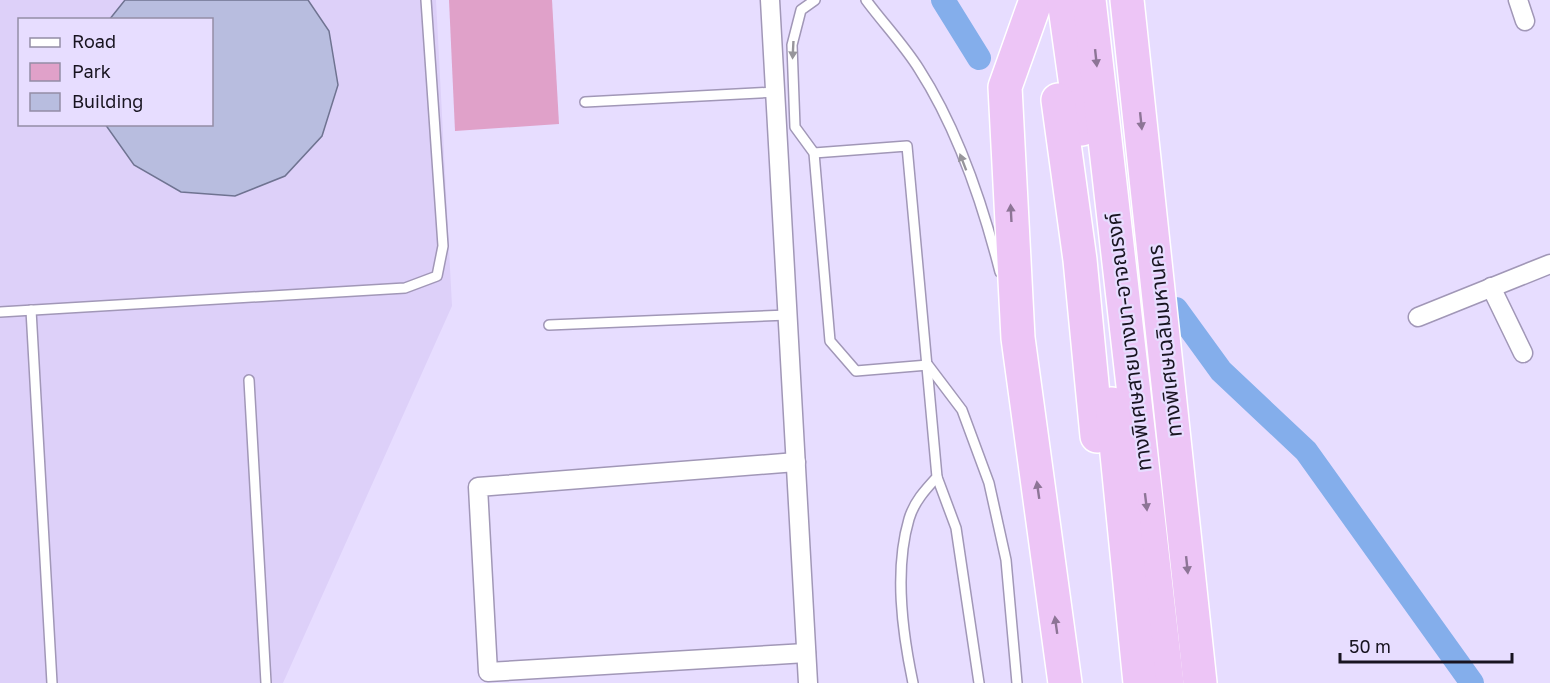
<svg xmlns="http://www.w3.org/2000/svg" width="1550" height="683" viewBox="0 0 1550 683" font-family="'Golos Text','Noto Sans Thai',sans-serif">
<rect width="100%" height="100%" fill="#e7ddff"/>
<!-- built -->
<path fill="#ddd0f9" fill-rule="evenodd" d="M0 0H436L452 306 283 683H0ZM20 20H212V124H20Z"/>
<!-- green -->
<polygon fill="#e0a1c9" points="449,0 552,0 559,124 455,131"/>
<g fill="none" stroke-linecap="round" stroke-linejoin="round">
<!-- canal -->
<g stroke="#84aeeb" stroke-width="24">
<polyline points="943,0 979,58"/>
<polyline points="1176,309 1221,371 1306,451 1472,683"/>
</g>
</g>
<!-- building -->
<polygon fill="#b8bddf" stroke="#6f7391" stroke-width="1.5" points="125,0 308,0 329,31 338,85 322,136 285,176 235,196 181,192 134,165 105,124 212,124 212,20 109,20"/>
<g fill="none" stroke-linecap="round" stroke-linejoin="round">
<!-- service casing -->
<g stroke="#a197b7" stroke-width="12">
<g id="service">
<polyline points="815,0 801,10 792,45 795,127 814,153 830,341 856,371 928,365 962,410 989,483 1006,560 1017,683"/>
<path d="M866 0C883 23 904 45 919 69 957 128 983 205 1000 272"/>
<polyline points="585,102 776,92"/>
<path d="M814 153 907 146 937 477C925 490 914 502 909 519 894 570 902 631 913 683"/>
<polyline points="31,310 52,683"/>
<polyline points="0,312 405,288 437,276 443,246 426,0"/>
<polyline points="549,325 788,315"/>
<polyline points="249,380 266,683"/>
<polyline points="937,477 956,528 979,683"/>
</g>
</g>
<!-- minor casing -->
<g stroke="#a197b7" stroke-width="21">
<g id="minor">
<polyline points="770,0 808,683"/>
<polyline points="1518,0 1525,21"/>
<polyline points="1491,287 1523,353"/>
<polyline points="1418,317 1550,264"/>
<polyline points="796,462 478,487 488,672 806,653"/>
</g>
</g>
<!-- motorway casing -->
<g stroke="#fff" stroke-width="36">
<g id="motorway">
<polyline points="1036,0 1005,87 1018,338 1065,683"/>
<polyline points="1064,0 1082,129"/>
<polyline points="1089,0 1167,683"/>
<polyline points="1127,0 1200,683"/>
<polyline points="1058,100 1080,260 1097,436"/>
<polyline points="1112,404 1140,683"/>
</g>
</g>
<!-- service -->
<use href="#service" stroke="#fff" stroke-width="9"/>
<!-- minor -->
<use href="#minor" stroke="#fff" stroke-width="18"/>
<!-- motorway -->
<use href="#motorway" stroke="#edc5f6" stroke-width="33"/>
</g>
<!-- one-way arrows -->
<defs><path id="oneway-solid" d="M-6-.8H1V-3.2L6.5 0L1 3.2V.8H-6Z" transform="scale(1.5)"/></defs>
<g fill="#97959b">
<use href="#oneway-solid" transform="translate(793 50) rotate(93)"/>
<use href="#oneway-solid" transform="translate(963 162) rotate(-111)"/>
</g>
<g fill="#8d7596">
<use href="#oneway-solid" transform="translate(1096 58) rotate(84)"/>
<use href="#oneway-solid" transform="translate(1141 121) rotate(84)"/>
<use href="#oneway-solid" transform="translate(1011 213) rotate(-93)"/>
<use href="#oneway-solid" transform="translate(1038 490) rotate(-98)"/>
<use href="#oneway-solid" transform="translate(1146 502) rotate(83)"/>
<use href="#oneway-solid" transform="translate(1187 565) rotate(84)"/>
<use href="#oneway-solid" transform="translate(1056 625) rotate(-98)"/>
</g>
<g text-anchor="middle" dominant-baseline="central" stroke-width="4.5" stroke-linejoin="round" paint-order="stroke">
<!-- street labels -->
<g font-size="21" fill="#181420" stroke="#e7ddff">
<text transform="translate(1164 341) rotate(-96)">ทางพิเศษเฉลิมมหานคร</text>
<text transform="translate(1128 342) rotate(-97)">ทางพิเศษสายบางนา-อาจณรงค์</text>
</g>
</g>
<!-- legend -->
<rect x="18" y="18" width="195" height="108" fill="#e7ddff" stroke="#948da6" stroke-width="1.5"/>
<rect x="30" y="38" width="30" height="9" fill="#ffffff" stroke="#948da6" stroke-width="1.5"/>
<text x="72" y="48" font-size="18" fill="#181420">Road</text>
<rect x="30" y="63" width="30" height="18" fill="#e0a1c9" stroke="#948da6" stroke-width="1.5"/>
<text x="72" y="78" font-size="18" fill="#181420">Park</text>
<rect x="30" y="93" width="30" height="18" fill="#b8bddf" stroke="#948da6" stroke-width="1.5"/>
<text x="72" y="108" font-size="18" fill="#181420">Building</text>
<!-- scale -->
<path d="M1340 653v9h172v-9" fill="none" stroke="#181420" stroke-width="3"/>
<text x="1349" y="653" font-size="18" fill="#181420" stroke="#e7ddff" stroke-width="4.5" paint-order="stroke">50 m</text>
</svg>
